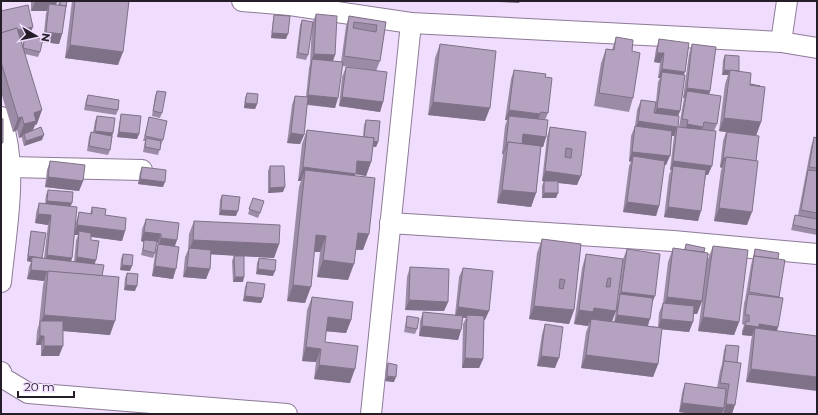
<svg xmlns="http://www.w3.org/2000/svg" width="818" height="415" viewBox="0 0 818 415" font-family="Montserrat,sans-serif">
<rect width="100%" height="100%" fill="#f0dcfc"/>
<g fill="none" stroke-linecap="round" stroke-linejoin="round">
<!-- minor casing -->
<g stroke="#8c7b97" stroke-width="22">
<g id="minor">
<polyline points="242,1 290,5 411,23 781,42 817,48"/>
<polyline points="781,42 787,1"/>
<path d="M1 117C19 169 6 229 1 282"/>
<polyline points="9,167 142,170"/>
<polyline points="390,223 673,241 817,254"/>
<polyline points="1,372 3,378 28,393 287,414"/>
<polyline points="371,414 411,23"/>
</g>
</g>
<!-- minor -->
<use href="#minor" stroke="#fff" stroke-width="20"/>
</g>
<!-- wall -->
<g fill="#9c8ba6" fill-rule="evenodd">
<polygon points="31,1 57,1 56,5 58,5 59,1 67,1 62,34 59,44 43,42 46,13 47,11 31,11"/>
<polygon points="72,1 129,1 118,65 65,58"/>
<path d="M1 11 30 36 40 52 38 57 25 54 37 124 35 125 33 130 42 140 24 146 22 139V137L19 138 17 130 13 132 1 92ZM20 38H24L22 46Z"/>
<polygon points="316,14 335,55 333,61 341,62 346,26 349,16 386,22 380,61 376,71 342,66 335,108 307,105 304,135 300,144 287,143 292,105 295,96 306,97 309,68 310,64 312,24"/>
<polygon points="274,15 286,39 271,38 273,20"/>
<polygon points="302,20 308,55 306,60 296,58 300,25"/>
<polygon points="616,37 632,51 633,98 629,112 594,106 601,63 606,49 612,50"/>
<polygon points="659,39 684,75 680,111 678,116 678,127 679,127 684,98 683,98 689,54 692,44 710,91 709,94 717,124 714,131 708,175 706,175 698,221 664,217 669,175 671,170 670,170 674,136 672,136 666,165 664,165 659,206 656,216 623,212 629,166 631,162 629,161 631,136 635,126 637,110 641,100 656,102 658,82 660,78 658,78 660,63 654,62 656,49"/>
<polygon points="440,44 485,121 428,115 435,58"/>
<polygon points="725,55 750,85 761,122 756,135 747,225 714,221 721,170 722,168 720,167 723,141 726,132 719,131 725,84 728,75 722,75 723,60"/>
<polygon points="346,67 383,102 380,112 339,106 342,77"/>
<polygon points="514,70 545,77 548,113 545,120 546,137 543,147 541,147 536,193 531,207 497,203 503,154 502,154 505,126 507,120 505,120 511,79"/>
<polygon points="157,91 162,113 160,118 152,116 155,96"/>
<polygon points="247,93 257,104 255,109 244,108 245,98"/>
<polygon points="88,95 118,110 116,115 84,110 86,100"/>
<polygon points="121,114 139,134 137,139 117,137 120,119"/>
<polygon points="97,116 113,133 110,150 108,155 87,151 89,137 91,132 93,133 95,121"/>
<polygon points="149,117 163,140 161,145 158,155 143,152 145,141 143,141 148,122"/>
<polygon points="366,120 378,142 376,147 373,146 371,162 366,176 355,174 355,176 363,250 356,250 348,280 317,277 320,252 314,252 305,303 287,301 299,187 301,181 298,181 302,144 307,130 363,137 364,125"/>
<polygon points="550,127 586,132 577,185 558,183 556,198 542,198 542,186 544,181 542,181 547,137"/>
<polygon points="814,137 817,138 817,235 791,230 795,215 798,215 811,147"/>
<polygon points="50,161 83,181 79,191 45,187 47,170"/>
<polygon points="270,166 283,192 268,193 268,171"/>
<polygon points="142,167 163,187 138,184 140,172"/>
<path d="M48 190 71 206 76 222 79 212 90 214 92 207 105 215 125 231 122 241 91 237V240L95 264 102 276 110 335 63 331 59 356H41V345H36L37 331 39 324 43 285 44 281 27 279 29 267 31 262 27 261 30 236 31 231 42 258H44L48 225 35 223 36 213 39 203 45 204 46 195ZM74 235H78L76 241 74 262 71 261 72 258Z"/>
<polygon points="222,195 236,216 219,215 220,200"/>
<polygon points="253,198 260,213 258,218 248,214"/>
<polygon points="146,219 175,246 173,279 152,276 155,254 158,243 156,243 155,253 153,258 141,255 144,242 141,241 142,229"/>
<polygon points="194,221 279,244 274,258 244,256 243,282 233,282 232,261 234,256 241,256 211,254 210,269 206,279 183,277 185,257 188,250 189,234"/>
<polygon points="542,239 581,244 574,310 569,324 529,319 537,253"/>
<path d="M686 244 704 252 708 259 713 246 739 322 734 335 698 331 702 301 697 314H694L689 332 662 329 658 364 653 377 581 368 586 332 590 322 588 326 574 324 582 268 586 254 623 259 617 304 618 301 623 259 627 249 652 303 648 326 658 327 659 313 663 303 668 262 673 248 684 250ZM616 311 614 322 612 321Z"/>
<polygon points="755,249 778,259 779,297 778,327 777,331 746,382 751,341 752,336 742,335 742,331 744,325 742,324 744,303 745,300 751,265"/>
<polygon points="123,254 130,271 120,270 121,259"/>
<polygon points="259,258 273,276 256,274 257,263"/>
<polygon points="410,267 448,302 444,311 405,310 407,277"/>
<polygon points="463,268 485,320 484,320 483,359 479,368 462,368 463,324 466,318 462,318 461,330 458,340 419,336 420,321 423,312 455,315 459,277"/>
<polygon points="127,273 135,291 124,290 125,278"/>
<polygon points="247,282 263,298 261,303 243,301 245,287"/>
<polygon points="312,297 351,320 346,333 326,331 325,342 350,383 314,379 316,362 302,361 307,310"/>
<polygon points="407,316 417,329 415,334 404,332 406,321"/>
<polygon points="545,324 555,368 537,366 542,334"/>
<polygon points="726,345 737,363 741,363 723,414 723,410 722,414 693,414 679,412 682,393 685,383 717,388 720,371 722,364 724,350"/>
<polygon points="388,363 394,382 385,381 386,368"/>
</g>
<!-- shaded-wall -->
<g fill="#7f7187">
<polygon points="499,1 520,1 519,3 499,2"/>
<polygon points="35,2 57,2 54,11 49,4 47,11 31,11"/>
<polygon points="33,27 29,37 25,35 24,38 1,43 1,34"/>
<polygon points="46,32 62,34 59,44 43,42"/>
<polygon points="272,33 288,34 286,39 271,38"/>
<polygon points="70,45 123,52 118,65 65,58"/>
<polygon points="657,53 664,53 660,63 654,62"/>
<polygon points="314,54 335,55 331,65 312,59 310,64"/>
<polygon points="662,69 685,72 681,81 662,72 660,78 658,78"/>
<polygon points="724,70 739,71 737,76 730,70 728,75 722,75"/>
<polygon points="687,88 710,91 707,101 687,91 684,98 683,98"/>
<polygon points="308,95 338,98 335,108 305,104"/>
<polygon points="342,97 383,102 380,112 339,106"/>
<polygon points="433,102 490,108 485,121 428,115"/>
<polygon points="245,103 257,104 255,109 244,108"/>
<polygon points="657,108 680,111 676,121 653,118"/>
<polygon points="42,110 37,124 35,125 31,134 24,134 22,137 19,138 24,124 34,113"/>
<polygon points="509,110 540,114 537,124 509,116 507,120 505,120"/>
<polygon points="22,117 17,130 13,132 18,118"/>
<polygon points="724,118 761,122 756,136 719,131"/>
<polygon points="638,121 677,127 674,136 635,131"/>
<polygon points="687,124 703,127 699,136 684,134"/>
<polygon points="95,131 113,133 111,138 93,136"/>
<polygon points="119,132 139,134 137,139 117,137"/>
<polygon points="291,133 304,135 300,144 287,143"/>
<polygon points="523,134 546,137 543,147 519,144"/>
<polygon points="44,135 42,140 24,146 26,141"/>
<polygon points="364,140 378,142 376,147 362,145"/>
<polygon points="1,142 3,142 1,147"/>
<polygon points="506,145 507,145 503,154 502,154"/>
<polygon points="632,152 670,156 666,165 632,162 633,156 631,162 629,161"/>
<polygon points="723,158 725,158 722,168 720,167"/>
<polygon points="357,161 371,162 366,176 355,174 351,187 305,170 301,181 298,181 303,167"/>
<polygon points="673,161 712,166 708,175 672,171 673,166 671,170 670,170"/>
<polygon points="545,171 581,176 577,185 542,181"/>
<polygon points="48,177 83,181 79,191 45,187"/>
<polygon points="140,179 165,182 163,187 138,184"/>
<polygon points="285,187 283,192 268,193 270,188"/>
<polygon points="502,190 536,193 531,207 497,203"/>
<polygon points="544,193 558,193 556,198 542,198"/>
<polygon points="47,201 72,203 70,208 45,206"/>
<polygon points="627,202 659,206 656,216 623,212"/>
<polygon points="668,207 701,211 698,221 664,217"/>
<polygon points="719,208 752,212 747,225 714,221"/>
<polygon points="221,210 238,211 236,216 219,215"/>
<polygon points="38,214 51,215 48,225 35,223"/>
<polygon points="77,225 125,231 122,241 79,235 79,231 78,235 74,235"/>
<polygon points="144,232 161,234 158,243 144,242 144,240 144,242 141,241"/>
<polygon points="358,233 369,234 363,250 352,249"/>
<polygon points="316,235 326,236 320,252 310,252"/>
<polygon points="161,238 177,240 174,249 158,247"/>
<polygon points="193,240 279,244 274,258 188,253"/>
<polygon points="47,255 72,258 69,268 44,265"/>
<polygon points="28,256 42,258 32,257 31,262 27,261"/>
<polygon points="77,257 96,260 93,269 73,267"/>
<polygon points="323,260 354,264 348,280 317,277"/>
<polygon points="122,265 132,266 130,271 120,270"/>
<polygon points="155,266 176,269 173,279 152,276"/>
<polygon points="187,267 210,269 206,279 183,277"/>
<polygon points="258,269 275,271 273,276 256,274"/>
<polygon points="31,270 47,271 44,281 27,279"/>
<polygon points="235,277 244,277 243,282 233,282"/>
<polygon points="126,285 137,286 135,291 124,290"/>
<polygon points="293,285 311,287 305,303 287,301"/>
<polygon points="621,292 655,296 651,305 620,295"/>
<polygon points="245,296 263,298 261,303 243,301"/>
<polygon points="667,297 702,301 697,314 662,310"/>
<polygon points="409,300 448,302 444,311 405,310"/>
<polygon points="534,306 574,310 569,324 529,319"/>
<polygon points="458,307 489,311 485,320 467,318 467,315 466,318 455,317"/>
<polygon points="594,308 616,311 611,324 591,319 588,326 574,324 579,310"/>
<polygon points="44,315 115,321 110,335 40,329 40,325"/>
<polygon points="617,315 650,319 647,328 614,324"/>
<polygon points="328,317 351,320 346,333 323,331"/>
<polygon points="703,317 739,322 734,335 698,331"/>
<polygon points="661,319 693,322 689,332 658,329"/>
<polygon points="759,324 778,327 775,336 755,328 752,336 742,335 745,325"/>
<polygon points="422,326 461,330 458,340 419,336"/>
<polygon points="40,336 44,336 41,345 36,345"/>
<polygon points="44,346 63,346 59,356 41,356"/>
<polygon points="306,347 321,349 316,362 302,361"/>
<polygon points="586,355 658,364 653,377 581,368"/>
<polygon points="541,356 559,358 555,368 537,366"/>
<polygon points="465,358 483,359 479,368 462,368"/>
<polygon points="319,365 355,369 350,383 314,379"/>
<polygon points="751,369 817,377 817,391 746,382"/>
<polygon points="387,376 396,377 394,382 385,381"/>
<polygon points="682,403 724,408 722,414 693,414 679,412"/>
<polygon points="726,404 735,405 732,414 723,414"/>
</g>
<!-- building -->
<g fill="#b5a2c1" stroke="#7f7187" fill-rule="evenodd">
<rect x="35" y="1" width="22" height="1"/>
<polygon points="60,1 67,1 66,7 65,7 66,6 60,5"/>
<polygon points="75,1 129,1 123,52 70,45"/>
<polygon points="49,4 66,6 62,34 46,32"/>
<polygon points="28,5 33,27 18,30 17,28 1,33 1,11"/>
<polygon points="316,14 337,16 335,55 314,54"/>
<polygon points="274,15 290,16 288,34 272,33"/>
<path d="M349 16 386 22 380 61 344 56ZM354 22 377 25 376 32 353 28Z"/>
<polygon points="302,20 313,22 308,55 298,53"/>
<polygon points="17,28 42,110 34,113 36,121 24,124 22,117 18,118 1,62 1,33"/>
<polygon points="25,35 43,39 40,52 23,48"/>
<polygon points="616,37 633,40 632,51 640,53 633,98 599,93 606,49 614,50"/>
<polygon points="659,39 689,43 685,72 662,69 664,53 657,53"/>
<polygon points="440,44 496,51 490,108 433,102"/>
<polygon points="692,44 716,47 710,91 687,88"/>
<polygon points="725,55 739,56 739,71 724,70"/>
<polygon points="312,59 343,62 338,98 308,95"/>
<polygon points="346,67 387,72 383,102 342,97"/>
<polygon points="514,70 546,74 545,77 552,78 548,113 541,112 540,114 509,110"/>
<polygon points="730,70 751,73 750,85 765,87 761,122 724,118"/>
<polygon points="662,72 685,75 680,111 657,108"/>
<polygon points="751,84 760,86 750,85"/>
<polygon points="157,91 166,92 162,113 153,111"/>
<polygon points="687,91 721,96 717,124 704,122 703,127 687,124 688,120 682,119"/>
<polygon points="247,93 258,94 257,104 245,103"/>
<polygon points="88,95 119,100 118,110 86,105"/>
<polygon points="295,96 308,97 304,135 291,133"/>
<polygon points="641,100 656,102 654,113 679,116 678,127 716,131 712,166 673,161 677,127 638,121"/>
<polygon points="121,114 141,116 139,134 119,132"/>
<polygon points="97,116 115,118 113,133 95,131"/>
<polygon points="509,116 548,120 546,137 523,134 522,144 508,142 507,145 506,145"/>
<polygon points="149,117 167,121 163,140 145,136"/>
<rect x="1" y="119" width="2" height="23"/>
<polygon points="366,120 380,121 378,142 373,141 374,138 364,137"/>
<polygon points="635,126 672,131 670,156 632,152"/>
<polygon points="41,127 44,135 26,141 24,134"/>
<path d="M550 127 586 132 581 176 545 171ZM566 148 572 149 571 158 565 157Z"/>
<polygon points="307,130 374,138 371,162 357,161 356,174 303,167"/>
<polygon points="91,132 112,136 110,150 89,146"/>
<polygon points="727,132 759,136 756,161 726,157 726,158 723,158"/>
<polygon points="814,137 817,138 817,168 809,167"/>
<polygon points="146,138 161,141 160,150 145,147"/>
<polygon points="508,142 541,146 536,193 502,190"/>
<polygon points="633,156 665,161 659,206 627,202"/>
<polygon points="726,157 758,161 752,212 719,208"/>
<polygon points="50,161 85,165 83,181 48,177"/>
<polygon points="270,166 284,166 285,187 270,188"/>
<polygon points="673,166 706,170 701,211 668,207"/>
<polygon points="142,167 166,170 165,182 140,179"/>
<polygon points="305,170 375,178 369,234 358,233 354,264 323,260 326,236 316,235 311,287 293,285"/>
<polygon points="808,170 817,171 817,213 801,210"/>
<rect x="544" y="181" width="14" height="12"/>
<polygon points="48,190 73,192 72,203 47,201"/>
<polygon points="222,195 240,197 238,211 221,210"/>
<polygon points="253,198 264,201 260,213 249,209"/>
<polygon points="39,203 77,207 72,258 47,255 51,215 38,214"/>
<polygon points="92,207 106,209 105,215 126,218 125,231 77,225 79,212 92,214"/>
<polygon points="795,215 817,219 817,230 793,225"/>
<polygon points="146,219 179,223 177,240 161,238 161,234 144,232"/>
<polygon points="194,221 280,225 279,244 193,240"/>
<polygon points="31,231 46,233 42,258 28,256"/>
<polygon points="79,231 91,233 91,240 99,241 96,260 77,257"/>
<path d="M542 239 581 244 574 310 534 306ZM560 279 565 280 563 289 559 288Z"/>
<polygon points="144,240 157,241 155,253 143,250"/>
<polygon points="158,244 179,247 176,269 155,266"/>
<polygon points="686,244 705,248 704,252 685,250"/>
<polygon points="713,246 748,250 739,322 703,317"/>
<polygon points="189,248 211,250 210,269 187,267"/>
<polygon points="673,248 708,253 702,301 667,297"/>
<polygon points="627,249 660,254 655,296 621,292"/>
<polygon points="755,249 779,253 778,259 754,256 754,257"/>
<polygon points="123,254 133,255 132,266 122,265"/>
<path d="M586 254 623 259 616 311 594 308 593 312 579 310ZM608 278H611L610 287H606Z"/>
<polygon points="234,256 244,256 244,277 235,277"/>
<polygon points="754,256 785,260 779,297 749,292"/>
<polygon points="32,257 104,265 102,276 31,270"/>
<polygon points="259,258 276,260 275,271 258,269"/>
<polygon points="410,267 449,269 448,302 409,300"/>
<polygon points="463,268 493,271 489,311 458,307"/>
<polygon points="48,271 119,277 115,321 44,315"/>
<polygon points="127,273 138,274 137,286 126,285"/>
<polygon points="247,282 265,284 263,298 245,296"/>
<polygon points="620,294 653,298 650,319 617,315"/>
<polygon points="748,294 783,298 778,327 759,324 759,327 745,325 746,321 749,322 749,315 745,315"/>
<polygon points="312,297 353,302 351,320 328,317 325,342 358,346 355,369 319,365 321,349 306,347"/>
<polygon points="663,303 694,306 693,322 661,319"/>
<polygon points="423,312 463,316 461,330 422,326"/>
<polygon points="467,315 484,316 483,359 465,358"/>
<polygon points="407,316 419,318 417,329 406,327"/>
<polygon points="591,319 662,328 658,364 586,355"/>
<polygon points="40,321 63,321 63,346 44,346 44,336 40,336"/>
<polygon points="545,324 563,327 559,358 541,356"/>
<polygon points="755,328 817,336 817,377 751,369"/>
<polygon points="726,345 739,346 737,363 724,361"/>
<polygon points="724,361 741,363 735,405 726,404 729,384 720,383"/>
<polygon points="388,363 397,365 396,377 387,376"/>
<polygon points="685,383 726,389 724,408 682,403"/>
</g>
<!-- border -->
<rect width="818" height="415" fill="none" stroke="#251e29" stroke-width="4"/>
<!-- north arrow -->
<g transform="translate(36 36) rotate(99)" stroke="#f0dcfc" stroke-width="3" paint-order="stroke">
<path d="M0-3L7 15L0 10L-7 15Z" fill="#251e29"/>
<text y="-6" font-size="11" font-weight="bold" text-anchor="middle" fill="#251e29">N</text>
</g>
<!-- scale -->
<path d="M18 391v6h56v-6" fill="none" stroke="#251e29" stroke-width="2"/>
<text x="24" y="391" font-size="12" fill="#251e29" stroke="#f0dcfc" stroke-width="3" paint-order="stroke">20 m</text>
</svg>
